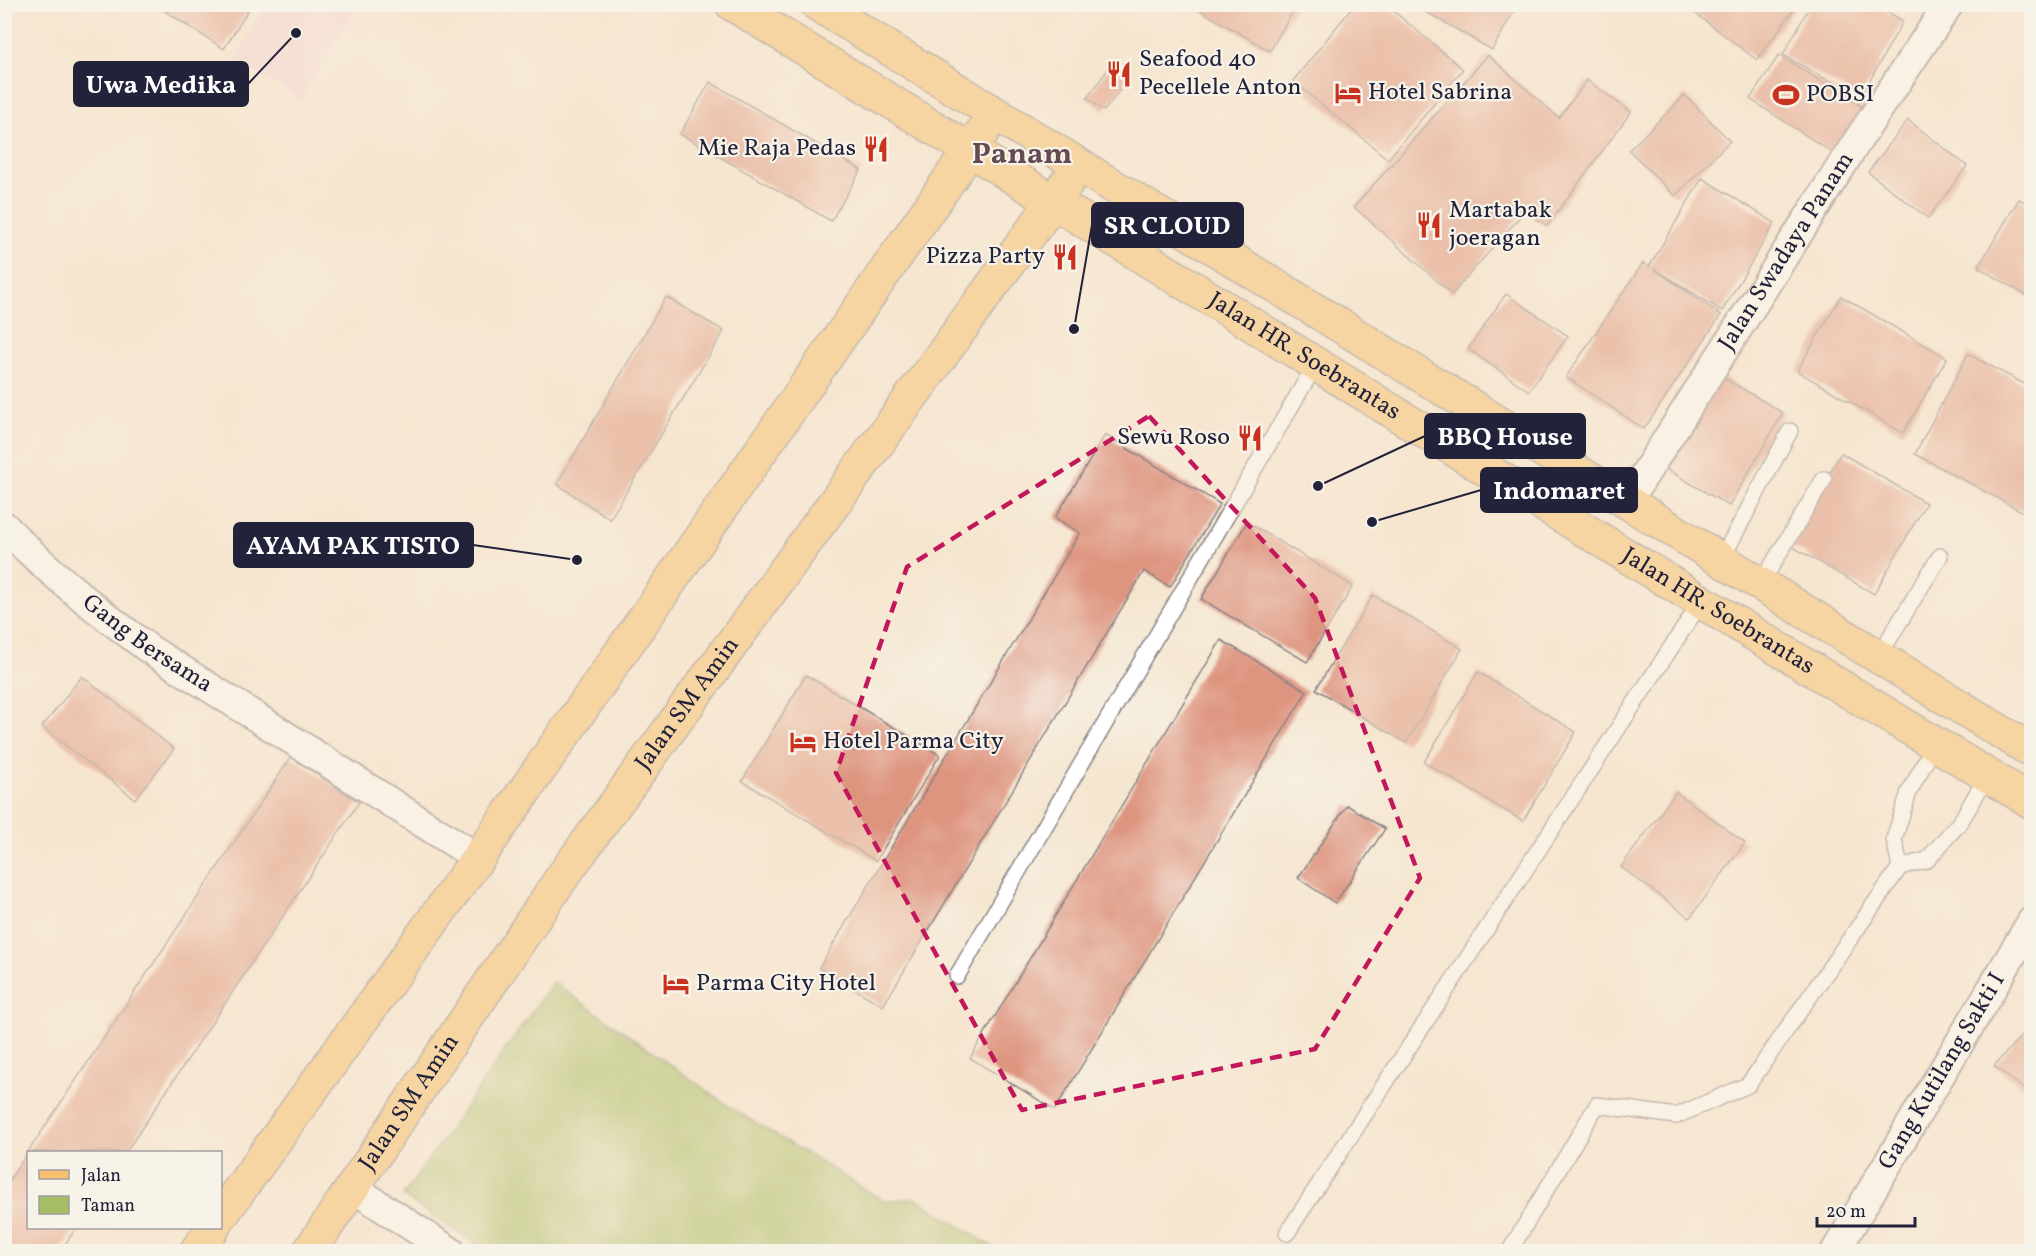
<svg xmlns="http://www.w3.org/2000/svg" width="2036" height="1256" viewBox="0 0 2036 1256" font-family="Vollkorn,serif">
<rect width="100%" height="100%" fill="#f7f3e8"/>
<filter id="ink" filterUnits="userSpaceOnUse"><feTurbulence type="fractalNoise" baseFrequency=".0167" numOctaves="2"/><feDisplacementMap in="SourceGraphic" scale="12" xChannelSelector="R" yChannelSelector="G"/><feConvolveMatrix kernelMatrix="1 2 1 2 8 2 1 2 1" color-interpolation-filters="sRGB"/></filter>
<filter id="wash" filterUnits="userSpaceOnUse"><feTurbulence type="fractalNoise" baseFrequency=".008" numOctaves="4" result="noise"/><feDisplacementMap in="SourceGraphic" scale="24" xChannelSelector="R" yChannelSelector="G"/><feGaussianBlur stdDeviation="1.35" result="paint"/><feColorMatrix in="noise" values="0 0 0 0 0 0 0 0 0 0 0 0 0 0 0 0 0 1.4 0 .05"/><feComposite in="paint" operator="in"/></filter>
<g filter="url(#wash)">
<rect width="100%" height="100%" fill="#f5e6d0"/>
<!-- built -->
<polygon fill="#f6cfd6" points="353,4 357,7 301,100 234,59 267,5"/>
<!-- green -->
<polygon fill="#a5be64" stroke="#647050" stroke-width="1.5" points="553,982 733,1109 884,1201 915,1198 999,1251 486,1251 403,1196"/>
<g id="blocks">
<!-- building -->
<g fill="#de9580">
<polygon points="154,4 252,4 224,49"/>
<polygon points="1189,4 1297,4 1270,51"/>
<polygon points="1355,4 1385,4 1463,69 1388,159 1293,81"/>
<polygon points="1424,4 1518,4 1492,50 1421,9"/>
<polygon points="1683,4 1798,4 1757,60"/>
<polygon points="1811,4 1874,4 1903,21 1860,98 1783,55"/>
<polygon points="1919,4 1933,4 1929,11"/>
<polygon points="1488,55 1559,118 1587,80 1631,112 1547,226 1525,211 1452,294 1354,207"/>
<polygon points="1779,55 1866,109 1836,155 1750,99"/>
<polygon points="1111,65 1129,78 1104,111 1087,98"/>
<polygon points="710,82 861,170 831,221 680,134"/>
<polygon points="1685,95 1730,141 1675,196 1629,150"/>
<polygon points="1908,120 1967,166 1928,218 1868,172"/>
<polygon points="1702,178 1775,223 1722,311 1654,269 1721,315 1644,429 1566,377 1643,263 1649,267"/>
<polygon points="2019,199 2032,206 2032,299 1978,267"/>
<polygon points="1506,294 1568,336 1529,391 1468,349"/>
<polygon points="1841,296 1947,358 1903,433 1797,371"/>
<polygon points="666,297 724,331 610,519 557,484"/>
<polygon points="1968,354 2032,388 2032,505 2027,514 1915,454"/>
<polygon points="1721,376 1783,413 1729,506 1666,469"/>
<polygon points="1105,435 1220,504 1170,587 1144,571 883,1006 819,968 1080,533 1055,518"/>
<polygon points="1841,453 1926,503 1874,594 1788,544"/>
<polygon points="1247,522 1353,586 1307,662 1201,599"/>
<polygon points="1373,595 1462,649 1406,743 1316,689"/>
<polygon points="1221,640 1307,691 1055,1110 970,1058"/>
<polygon points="1478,672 1576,732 1523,821 1424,762"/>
<polygon points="806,675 940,755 876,861 742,781"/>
<polygon points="82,676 174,749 135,799 42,727"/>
<polygon points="291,757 359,802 126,1152 28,1152 28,1228 76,1228 60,1252 4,1252 4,1188"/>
<polygon points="1676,792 1745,843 1690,918 1621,867"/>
<polygon points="1347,805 1385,829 1335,903 1298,878"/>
<polygon points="2032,1024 2032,1095 1994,1066"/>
</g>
</g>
</g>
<g filter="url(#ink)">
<use href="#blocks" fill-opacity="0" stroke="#8c8486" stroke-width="1.5"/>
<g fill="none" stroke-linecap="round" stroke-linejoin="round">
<!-- lane casing -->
<g stroke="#8c8486" stroke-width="18">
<g id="lane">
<polyline points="1721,560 1790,431"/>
<polyline points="1760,585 1824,479"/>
<polyline points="1878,657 1940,556"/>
<polyline points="1900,867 1894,839 1909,792 1935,744"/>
<polyline points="957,976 1317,362"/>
<polyline points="1287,1233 1701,602"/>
<polyline points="1509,1252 1597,1105 1676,1116 1748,1085 1900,867 1927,860 1961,821 1987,776"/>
</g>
</g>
<!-- street casing -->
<g stroke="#8c8486" stroke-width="32">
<g id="street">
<path id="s1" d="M1627 502 1858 140 1949 4"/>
<path id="s2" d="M4 526C48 572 98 611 149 649L478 858"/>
<polyline points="353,1188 451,1252"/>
<path id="s3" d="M1835 1252 2032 921"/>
</g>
</g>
<!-- primary casing -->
<g stroke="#8c8486" stroke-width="36">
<g id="primary">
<path id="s4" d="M732 4C1166 269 1596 541 2032 802"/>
<polyline points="817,4 2032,751"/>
<polyline points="220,1217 478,858 983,131"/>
<polyline points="196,1252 213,1228"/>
<path id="s5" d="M309 1252 560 880 1066 184"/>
</g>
</g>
<!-- lane -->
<use href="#lane" stroke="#fff" stroke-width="15"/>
<!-- street -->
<use href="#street" stroke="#fff" stroke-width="28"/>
<!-- primary -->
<use href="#primary" stroke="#f7c06c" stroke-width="33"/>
</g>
</g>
<!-- marked area -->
<path d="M0 0H2036V1256H0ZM1149 416 1315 598 1420 878 1315 1049 1022 1110 836 773 907 567Z" fill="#f5e6d0" fill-opacity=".55" fill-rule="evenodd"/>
<path fill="none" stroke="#c2185b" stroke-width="4.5" stroke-dasharray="12 8" stroke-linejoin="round" d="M1149 416 1315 598 1420 878 1315 1049 1022 1110 836 773 907 567Z"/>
<!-- icons -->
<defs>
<g id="restaurant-bare" transform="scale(2.07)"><path d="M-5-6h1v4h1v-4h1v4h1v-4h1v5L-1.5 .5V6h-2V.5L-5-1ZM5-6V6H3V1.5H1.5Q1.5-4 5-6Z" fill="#c8321e" stroke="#f7f3e8" stroke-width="2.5" paint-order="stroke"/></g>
<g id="hotel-bare" transform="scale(2.07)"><path d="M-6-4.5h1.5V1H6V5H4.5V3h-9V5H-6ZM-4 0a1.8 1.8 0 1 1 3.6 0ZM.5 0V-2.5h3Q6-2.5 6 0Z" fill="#c8321e" stroke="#f7f3e8" stroke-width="2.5" paint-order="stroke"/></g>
<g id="stadium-bare" transform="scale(2.07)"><path d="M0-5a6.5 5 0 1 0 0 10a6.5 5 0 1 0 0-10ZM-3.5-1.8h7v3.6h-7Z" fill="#c8321e" stroke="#f7f3e8" stroke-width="2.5" paint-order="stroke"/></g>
</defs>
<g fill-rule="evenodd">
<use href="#restaurant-bare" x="1119" y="74"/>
<use href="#hotel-bare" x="1348" y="93"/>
<use href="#stadium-bare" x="1786" y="95"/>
<use href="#restaurant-bare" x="876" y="149"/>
<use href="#restaurant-bare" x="1429" y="225"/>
<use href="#restaurant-bare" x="1065" y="257"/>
<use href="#restaurant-bare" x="1250" y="438"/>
<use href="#hotel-bare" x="803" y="742"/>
<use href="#hotel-bare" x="676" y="984"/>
</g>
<g text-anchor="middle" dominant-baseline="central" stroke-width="4.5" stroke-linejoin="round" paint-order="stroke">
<!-- poi labels -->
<g font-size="24" fill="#22223b" stroke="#f7f3e8" text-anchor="start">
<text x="1139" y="60">Seafood 40<tspan x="1139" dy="28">Pecellele Anton</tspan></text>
<text x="1368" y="93">Hotel Sabrina</text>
<text x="1806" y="95">POBSI</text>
<text x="856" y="149" text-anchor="end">Mie Raja Pedas</text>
<text x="1449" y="211">Martabak<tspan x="1449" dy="28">joeragan</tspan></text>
<text x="1045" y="257" text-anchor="end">Pizza Party</text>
<text x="1230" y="438" text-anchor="end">Sewu Roso</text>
<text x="823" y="742">Hotel Parma City</text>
<text x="696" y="984">Parma City Hotel</text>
</g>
<!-- street labels -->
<g font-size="24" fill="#22223b" stroke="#f7f3e8">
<text stroke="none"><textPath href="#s1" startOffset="297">Jalan Swadaya Panam</textPath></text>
<text stroke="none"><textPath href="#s4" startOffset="672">Jalan HR. Soebrantas</textPath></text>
<text stroke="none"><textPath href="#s4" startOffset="1158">Jalan HR. Soebrantas</textPath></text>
<text stroke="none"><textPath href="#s2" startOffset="186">Gang Bersama</textPath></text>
<text stroke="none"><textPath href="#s5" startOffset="666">Jalan SM Amin</textPath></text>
<text stroke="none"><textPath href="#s3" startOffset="210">Gang Kutilang Sakti I</textPath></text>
<text stroke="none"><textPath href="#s5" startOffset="180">Jalan SM Amin</textPath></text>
</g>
<!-- district labels -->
<g font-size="30" font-weight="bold" fill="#644a53" stroke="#f7f3e8">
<text x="1022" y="155">Panam</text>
</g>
</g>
<!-- callouts -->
<path fill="none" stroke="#22223b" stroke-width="2" d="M296 33L248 84M1074 329L1092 225M1318 486L1425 436M1372 522L1481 490M577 560L473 545"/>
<g fill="#22223b" stroke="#f7f3e8" stroke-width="2">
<circle cx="296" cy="33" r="6"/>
<circle cx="1074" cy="329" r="6"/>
<circle cx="1318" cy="486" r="6"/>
<circle cx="1372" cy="522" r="6"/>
<circle cx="577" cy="560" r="6"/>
</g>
<g fill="#22223b" stroke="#22223b" stroke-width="2">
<rect x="74" y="62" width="174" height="44" rx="6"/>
<rect x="1092" y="203" width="151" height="44" rx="6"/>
<rect x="1425" y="414" width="160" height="44" rx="6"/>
<rect x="1481" y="468" width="156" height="44" rx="6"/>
<rect x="234" y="523" width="239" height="44" rx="6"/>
</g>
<g font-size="26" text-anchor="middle" font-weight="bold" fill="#fff">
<text x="161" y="93">Uwa Medika</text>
<text x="1167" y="234">SR CLOUD</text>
<text x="1505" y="445">BBQ House</text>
<text x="1559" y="499">Indomaret</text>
<text x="353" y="554">AYAM PAK TISTO</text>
</g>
<!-- margin -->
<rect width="2036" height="1256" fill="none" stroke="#f7f3e8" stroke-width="24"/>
<!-- legend -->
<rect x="27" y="1151" width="195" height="78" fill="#f7f3e8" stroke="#a29fa3" stroke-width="1.5"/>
<rect x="39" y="1170" width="30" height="9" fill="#f7c06c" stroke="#a29fa3" stroke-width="1.5"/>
<text x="81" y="1181" font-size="18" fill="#22223b">Jalan</text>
<rect x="39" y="1196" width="30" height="18" fill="#a5be64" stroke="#a29fa3" stroke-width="1.5"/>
<text x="81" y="1211" font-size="18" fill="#22223b">Taman</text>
<!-- scale -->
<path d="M1817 1217v9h98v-9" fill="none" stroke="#22223b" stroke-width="3"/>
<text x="1826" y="1217" font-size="18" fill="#22223b" stroke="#f7f3e8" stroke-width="4.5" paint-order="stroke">20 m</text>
</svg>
